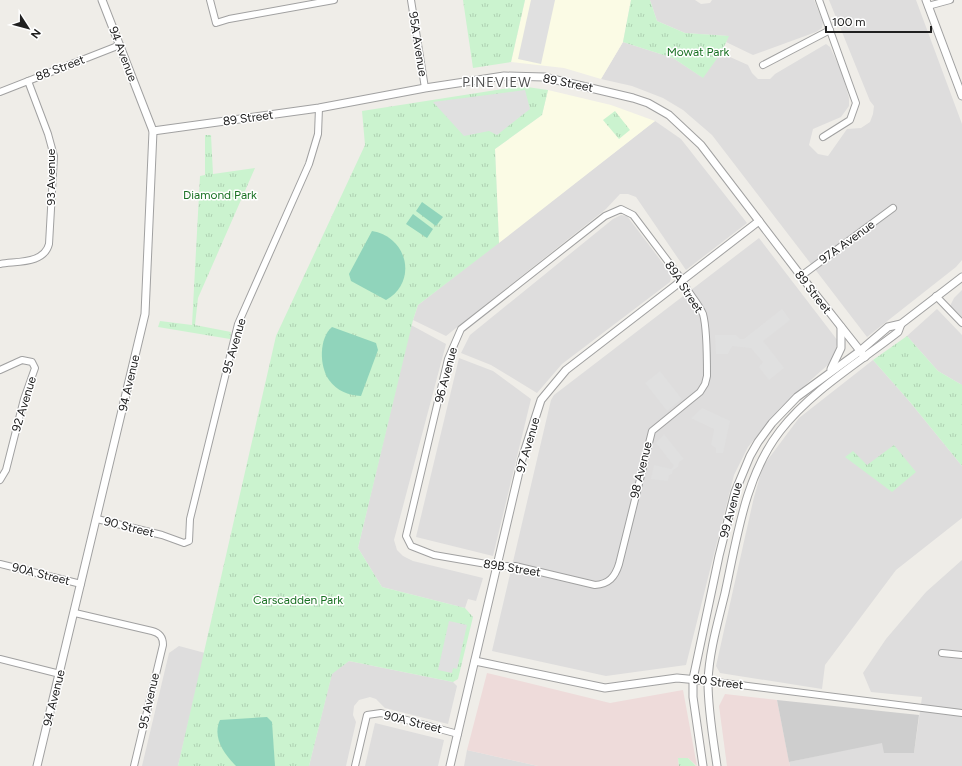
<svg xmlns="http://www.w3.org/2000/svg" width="962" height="766" viewBox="0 0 962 766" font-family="Figtree,sans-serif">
<defs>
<pattern id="park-tufts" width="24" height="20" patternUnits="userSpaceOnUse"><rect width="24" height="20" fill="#cbf3cf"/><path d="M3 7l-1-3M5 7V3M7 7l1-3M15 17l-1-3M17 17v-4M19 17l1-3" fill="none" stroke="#aed0b1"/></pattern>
</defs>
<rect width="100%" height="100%" fill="#efede8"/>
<!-- residential -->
<g fill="#dedddd">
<polygon points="650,0 695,0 701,4 710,3 712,0 814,0 823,22 822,28 816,32 753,55 726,42 728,36 685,33 657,21"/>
<polygon points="829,0 916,0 962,124 962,260 956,267 867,337 712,135 683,110 663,98 632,86 601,79 623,42 673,58 702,77 721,53 748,65 752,73 758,79 770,79 775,74 826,44 830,47 842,73 849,98 849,106 841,117 813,129 809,145 818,154 828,156 847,129 861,128 870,122 873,114 874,106 870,101"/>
<polygon points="655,121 681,139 747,223 686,270 636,197 628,194 620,194 606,209 446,336 413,320 418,305"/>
<polygon points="621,215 627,216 668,270 671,278 670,282 562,364 537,393 491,365 461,353 470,335 613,219"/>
<polygon points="759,238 838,341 832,361 780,408 748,447 734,475 686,665 606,676 492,651 551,400 554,395"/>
<polygon points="962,290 962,317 950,306 954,298"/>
<polygon points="937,309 962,335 962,385 938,371 907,336"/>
<polygon points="411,325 446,344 394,540 397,550 403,556 413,561 483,578 476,601 468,599 465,608 382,587 358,548"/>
<polygon points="459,358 493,371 531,399 493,556 416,537"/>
<polygon points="873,360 910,402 962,466 962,518 896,570 825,665 822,689 720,673 716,666 754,497 763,466 799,418"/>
<polygon points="962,560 962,766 790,766 789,762 882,742 914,753 922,697 871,692 863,673 886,639 926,592"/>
<polygon points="179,646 205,653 178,766 142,766 169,653"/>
<polygon points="349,661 453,682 457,686 448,724 385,708 376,699 370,697 359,700 354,706 353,715 356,722 346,766 309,766 332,673"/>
<polygon points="375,723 444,740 438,766 365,766"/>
<polygon points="467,750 538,766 464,766"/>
</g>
<!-- commercial -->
<g fill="#eedbda">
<polygon points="487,673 610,703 683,690 697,766 688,758 678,759 679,766 538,766 467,750"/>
<polygon points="725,694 777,700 790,766 727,766 719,706"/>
</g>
<!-- education -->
<g fill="#fbfbe5">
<polygon points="525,0 631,0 623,42 601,79 564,68 511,62"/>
<polygon points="548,90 611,105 655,121 499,243 495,149 542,115"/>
</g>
<!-- religious -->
<polygon fill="#cecece" points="777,700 919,715 914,753 884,753 882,743 789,762"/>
<!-- park -->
<g fill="url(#park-tufts)">
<polygon points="463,0 525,0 511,62 473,68"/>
<polygon points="631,0 650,0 657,21 685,33 729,36 721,53 703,78 673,58 623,42"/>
<polygon points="527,87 548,90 542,115 495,149 499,243 418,305 413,320 358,548 382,587 465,608 473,617 458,679 453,682 349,661 332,674 309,766 178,766 276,336 365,145 362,111 509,88"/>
<polygon points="615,111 630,130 619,139 603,120"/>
<polygon points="205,135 211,135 213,174 255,168 198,298 195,325 231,332 230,339 158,327 160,321 192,325 200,176 205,175"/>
<polygon points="907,336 938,371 962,385 962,466 910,402 873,360"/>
<polygon points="894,445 916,472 892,492 845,457 853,451 867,465"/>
<polygon points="678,758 688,758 696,766 679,766"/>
</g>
<!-- pitch -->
<g fill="#90d4bb">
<polygon points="422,202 443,217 436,226 416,211"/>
<polygon points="413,214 433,229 427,238 406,224"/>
<path d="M372 231C408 237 418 282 386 300L351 281 349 274Z"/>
<path d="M332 327 376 343 378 350 361 396C348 395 337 391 329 380 319 366 319 338 332 327Z"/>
<path d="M267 717 272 722 275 766H236C224 754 212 737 220 720Z"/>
</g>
<!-- parking -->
<g fill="#e0e0e0">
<polygon points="531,0 555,0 541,64 518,59"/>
<polygon points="525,90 530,109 497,135 489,131 464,136 433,102"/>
<polygon points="782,309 790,320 763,341 784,368 769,380 759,367 763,362 751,348 732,346 728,354 716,354 715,335 736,335 740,339 744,339"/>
<polygon points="660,371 682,399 667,411 645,383"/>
<polygon points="702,408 730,421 723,453 716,453 716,448 711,445 714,429 691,418"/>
<polygon points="664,434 684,459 679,462 678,467 673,470 672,474 669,475 668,481 651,479 654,465 671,469 674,466 656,443"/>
<polygon points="449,621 467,625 457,669 453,668 452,673 438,670"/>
</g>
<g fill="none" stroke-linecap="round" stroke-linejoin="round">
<!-- minor casing -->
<g stroke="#a1a1a1" stroke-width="8">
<g id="minor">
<polyline points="210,0 216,23 229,19 334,0"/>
<polyline points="411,0 425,88"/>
<polyline points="819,0 856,103 850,120 823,137"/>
<polyline points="928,6 950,0"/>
<polyline points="763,65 830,30"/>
<polyline points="0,92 120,45"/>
<path d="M621 209 633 215 682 280C687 292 698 302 703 314 707 328 707 361 707 376L705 384 700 392 652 431 619 564C615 577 609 584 595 585L515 566H498L434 555 411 546 406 536 448 359 461 329 605 216Z"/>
<path d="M0 264C17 261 44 264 49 244L54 156 48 134 28 81"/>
<polyline points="801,276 893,208"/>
<polyline points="936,296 962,323"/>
<polyline points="0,370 22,360 32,362 35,368 24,399 6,470 0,480"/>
<polyline points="97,519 162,535 184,543 189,541 190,519 238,324 309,164 318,134 319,108"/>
<polyline points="0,564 81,584"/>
<path d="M75 613 152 631C160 633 163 637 163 645L134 766"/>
<polyline points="942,653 962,655"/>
<polyline points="0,659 60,674"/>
<polyline points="708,681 962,713"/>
<polyline points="355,766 367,715 381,713 458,734"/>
</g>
</g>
<!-- tertiary casing -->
<g stroke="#a1a1a1" stroke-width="9">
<g id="tertiary">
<polyline points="926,0 962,96"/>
<polyline points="153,131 319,108 425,88 504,76 544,77 633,98 648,103 669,115 701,145 801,276 865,357"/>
<polyline points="831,369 841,348 841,327"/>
<polyline points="475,661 605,688 677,678 708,681"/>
<polyline points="37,766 145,314 153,131 102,0"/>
<polyline points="450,766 522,459 541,400 566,370 759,221"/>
<polyline points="703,766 693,697 693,679 719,556 735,492 750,456 758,442 772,423 797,397 860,351 888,327 901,324 962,277"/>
<path d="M717 766C713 738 708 710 708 682 709 652 718 622 725 593 737 538 745 476 780 431 811 391 858 363 898 332L901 324"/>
</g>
</g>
<!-- minor -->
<use href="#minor" stroke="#fff" stroke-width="6"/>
<!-- tertiary -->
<use href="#tertiary" stroke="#fff" stroke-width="7"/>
</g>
<g text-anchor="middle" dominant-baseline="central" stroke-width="3" stroke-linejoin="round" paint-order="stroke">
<!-- street labels -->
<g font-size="12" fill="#202020" stroke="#fff">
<text transform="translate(418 44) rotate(81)">95A Avenue</text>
<text transform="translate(123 54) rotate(69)">94 Avenue</text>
<text transform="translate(60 68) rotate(-21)">88 Street</text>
<text transform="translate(568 83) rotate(11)">89 Street</text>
<text transform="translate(248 118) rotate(-8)">89 Street</text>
<text transform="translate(51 177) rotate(-90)">93 Avenue</text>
<text transform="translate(847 242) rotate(-36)">97A Avenue</text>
<text transform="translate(684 287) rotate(57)">89A Street</text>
<text transform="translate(813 292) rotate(52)">89 Street</text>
<text transform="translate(234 346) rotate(-74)">95 Avenue</text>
<text transform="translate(446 375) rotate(-75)">96 Avenue</text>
<text transform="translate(129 383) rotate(-77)">94 Avenue</text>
<text transform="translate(24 404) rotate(-73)">92 Avenue</text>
<text transform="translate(528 445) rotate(-74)">97 Avenue</text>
<text transform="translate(641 470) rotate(-76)">98 Avenue</text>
<text transform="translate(731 510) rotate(-75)">99 Avenue</text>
<text transform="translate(129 527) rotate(14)">90 Street</text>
<text transform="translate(512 568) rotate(9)">89B Street</text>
<text transform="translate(41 574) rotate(14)">90A Street</text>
<text transform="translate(718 682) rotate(7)">90 Street</text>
<text transform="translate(54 698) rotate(-76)">94 Avenue</text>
<text transform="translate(149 701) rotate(-77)">95 Avenue</text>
<text transform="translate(413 722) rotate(14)">90A Street</text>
</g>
<!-- park labels -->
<g font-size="12" fill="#1a7224" stroke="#fff">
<text x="698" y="52">Mowat Park</text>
<text x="220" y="195">Diamond Park</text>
<text x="298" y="600">Carscadden Park</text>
</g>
<!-- neighbourhood labels -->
<g font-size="13" letter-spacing="1" fill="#535353" stroke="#fff">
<text x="497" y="82">PINEVIEW</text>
</g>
</g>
<!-- north arrow -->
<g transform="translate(28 28) rotate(126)" stroke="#ffffff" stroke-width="3" paint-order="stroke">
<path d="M0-3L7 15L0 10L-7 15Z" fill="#202020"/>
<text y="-6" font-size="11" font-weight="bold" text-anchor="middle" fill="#202020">N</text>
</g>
<!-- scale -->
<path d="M826 26v6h105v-6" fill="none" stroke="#202020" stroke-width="2"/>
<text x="832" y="26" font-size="12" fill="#202020" stroke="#ffffff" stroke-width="3" paint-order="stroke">100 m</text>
</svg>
